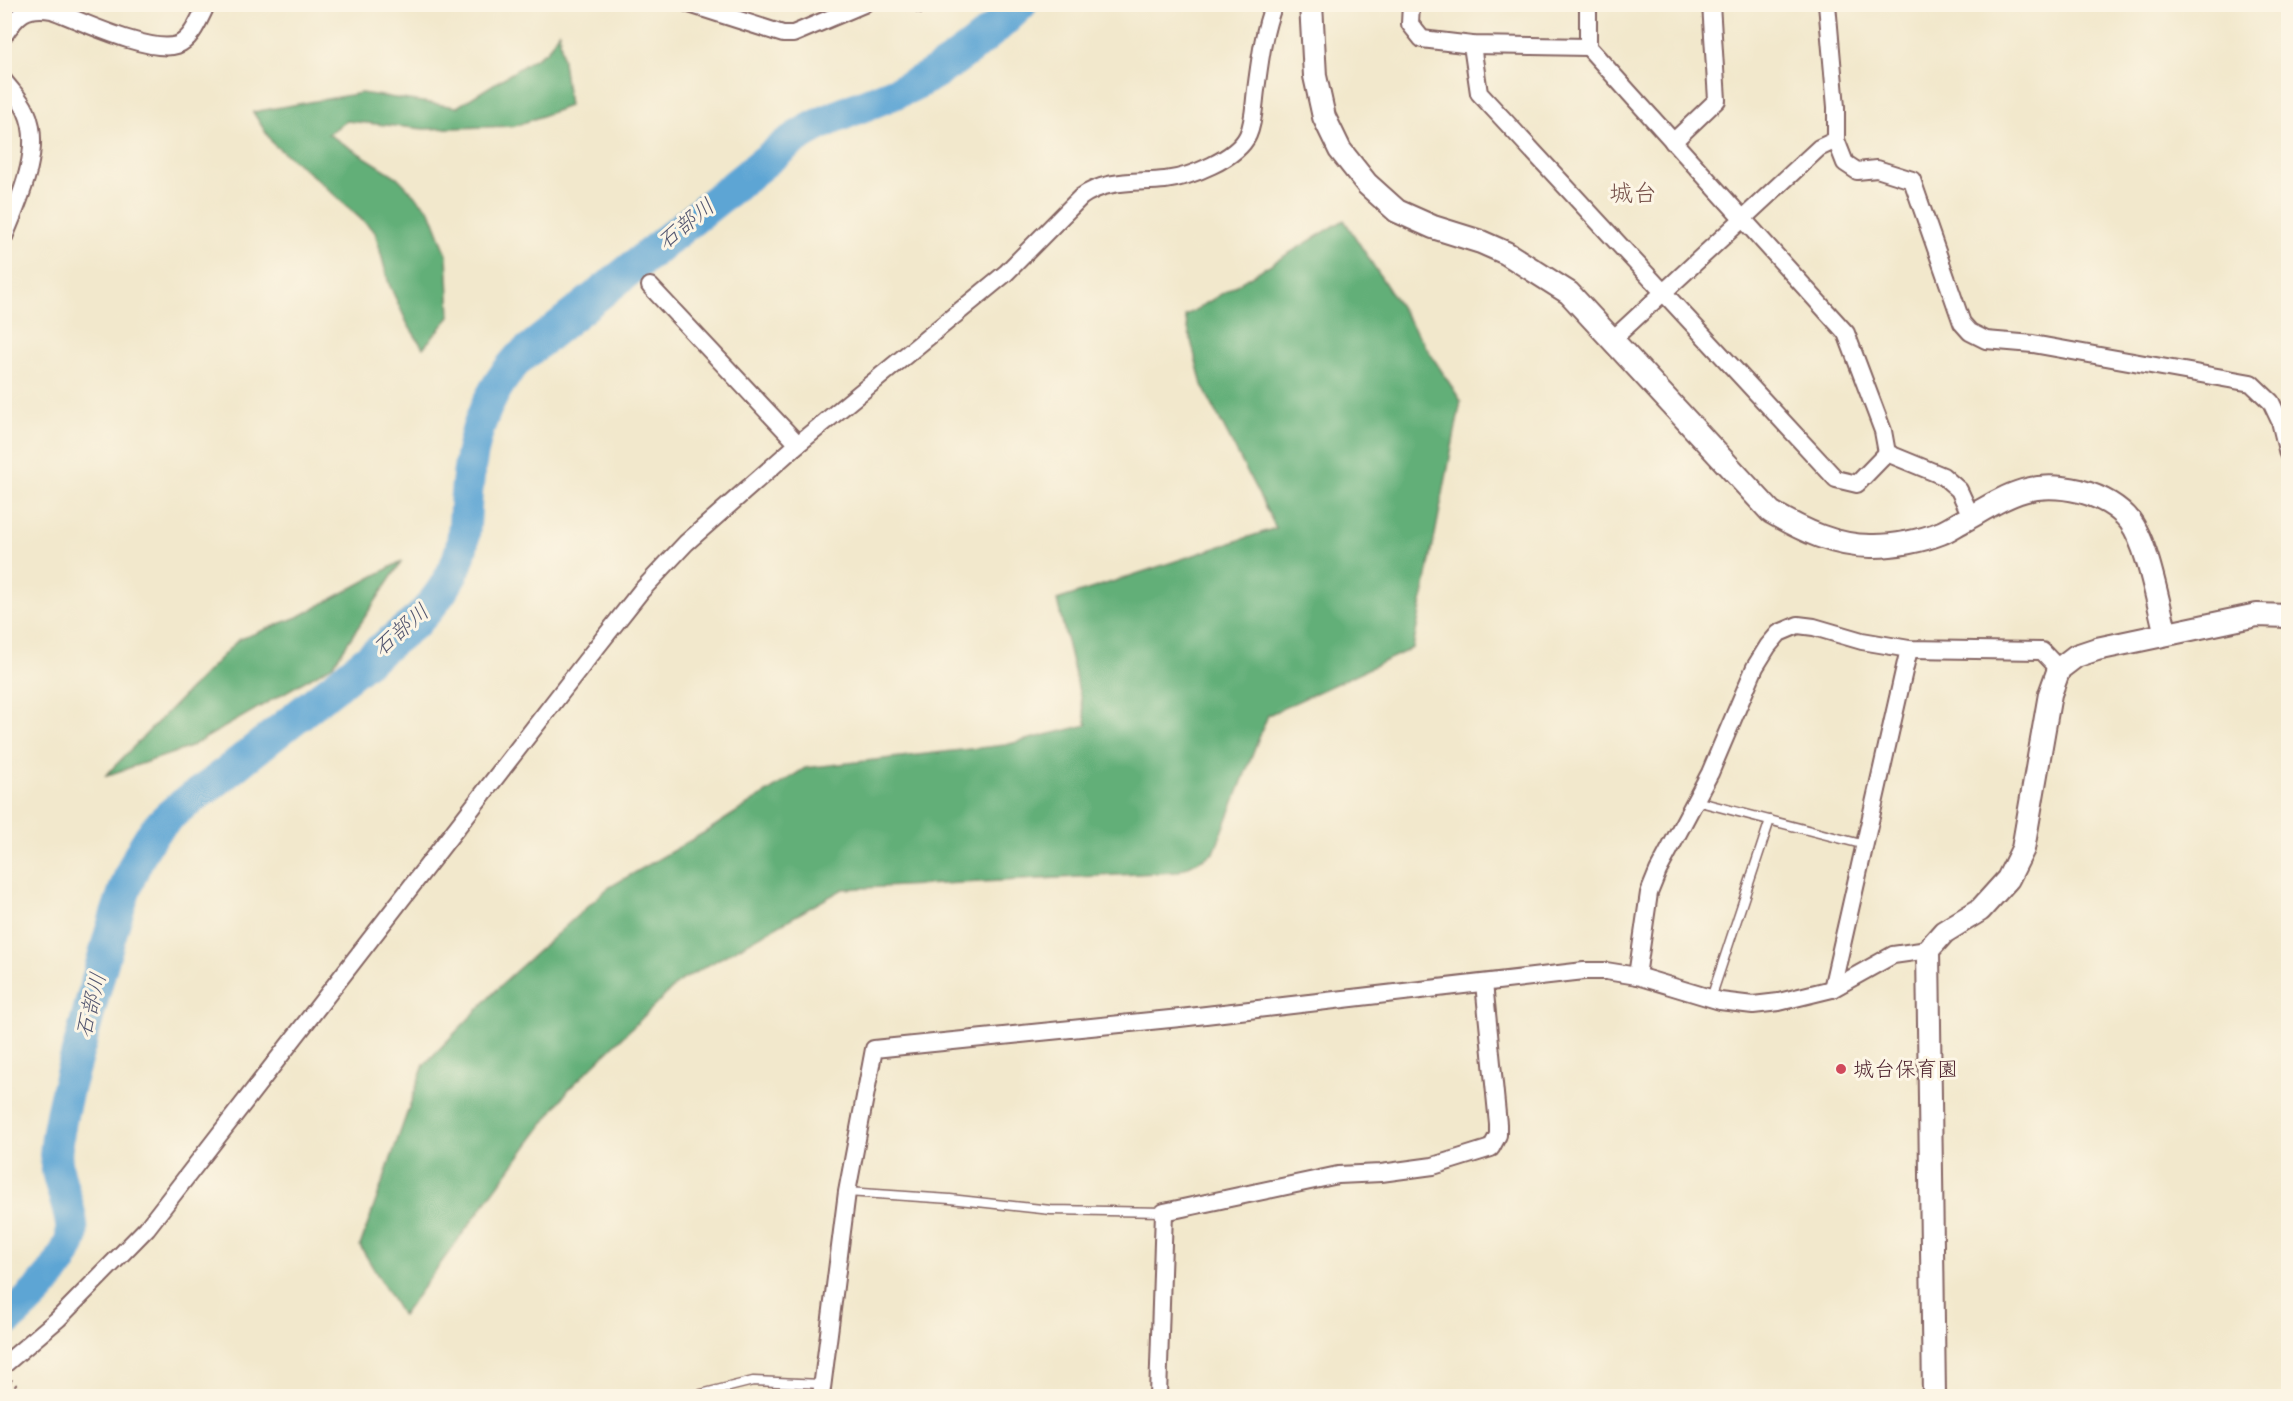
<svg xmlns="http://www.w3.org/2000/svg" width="2293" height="1401" viewBox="0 0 2293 1401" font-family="Caveat,'Klee One',sans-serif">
<rect width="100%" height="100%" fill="#fcf5e5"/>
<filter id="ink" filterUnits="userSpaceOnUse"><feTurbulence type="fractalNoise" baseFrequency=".0167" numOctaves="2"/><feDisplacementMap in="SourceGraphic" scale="12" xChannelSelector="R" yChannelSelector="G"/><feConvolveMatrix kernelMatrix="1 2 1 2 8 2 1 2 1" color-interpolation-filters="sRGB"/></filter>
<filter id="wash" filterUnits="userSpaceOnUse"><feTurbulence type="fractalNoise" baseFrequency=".008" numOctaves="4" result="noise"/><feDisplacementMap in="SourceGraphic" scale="24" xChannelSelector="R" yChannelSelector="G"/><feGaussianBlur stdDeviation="1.35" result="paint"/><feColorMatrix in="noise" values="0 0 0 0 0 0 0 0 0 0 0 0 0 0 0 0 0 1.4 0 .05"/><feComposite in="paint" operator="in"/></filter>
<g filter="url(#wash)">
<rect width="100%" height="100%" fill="#f2e8cc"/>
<!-- forest -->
<g fill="#62af78" stroke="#566752" stroke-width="1.5">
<polygon points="559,32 569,106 515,126 424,129 347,121 328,134 397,177 430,211 447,255 450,317 423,348 408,325 389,284 375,232 318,180 273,144 253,112 361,93 457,107 547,51"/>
<polygon points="1344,220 1461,401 1413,648 1268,715 1214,853 1177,872 843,889 680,981 569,1089 402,1316 360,1246 424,1065 507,979 608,888 707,831 805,768 1005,745 1087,725 1057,600 1276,528 1202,385 1185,316"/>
<polygon points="402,561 333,665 188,748 105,776 238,640 300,616"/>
</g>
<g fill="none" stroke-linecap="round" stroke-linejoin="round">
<!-- river -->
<path stroke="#5da5d4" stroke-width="33" d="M4 1323C31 1298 56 1277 70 1243 79 1219 53 1179 56 1150 60 1110 73 1069 84 1030 94 992 104 954 116 916 125 889 134 861 150 837 166 815 190 799 212 784L418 620C437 600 455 576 461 549 465 533 465 515 466 499 471 444 480 401 518 359L788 143C825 117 869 105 909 87 947 69 991 34 1021 4"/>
</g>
</g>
<g filter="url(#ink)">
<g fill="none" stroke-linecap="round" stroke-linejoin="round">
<!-- lane casing -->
<g stroke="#856563" stroke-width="11">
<g id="lane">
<polyline points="1696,801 1865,845"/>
<polyline points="1711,998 1770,820"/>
<polyline points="847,1192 950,1199 1051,1210 1164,1212"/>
<polyline points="693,1396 753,1381 821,1384"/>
</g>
</g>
<!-- street casing -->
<g stroke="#856563" stroke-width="20">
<g id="street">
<polyline points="689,4 783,34 793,34 864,4"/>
<polyline points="921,4 939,4"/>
<polyline points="1411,4 1410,24 1422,39 1472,45 1588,47"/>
<polyline points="1588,4 1588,47 1846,333 1883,431 1887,453"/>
<polyline points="1827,4 1836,107 1836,140 1845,163 1857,171 1877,169 1912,180 1962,323 1970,332 1986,340 2033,344 2251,383 2271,402 2280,421 2288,454"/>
<path d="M4 35C18 14 25 6 52 10 79 20 150 54 177 45 192 40 200 17 207 4"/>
<polyline points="1472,45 1479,93 1836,479 1857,484 1887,453"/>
<path d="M4 81C12 92 21 99 26 111 44 149 18 202 4 237"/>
<polyline points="1673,142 1717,100 1711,4"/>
<polyline points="650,286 798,444"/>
<polyline points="1612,340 1819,148 1836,140"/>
<polyline points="1887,453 1943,476 1959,490 1971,516"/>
<polyline points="1637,976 1649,893 1658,871 1710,773 1755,667 1768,646 1779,633 1798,625 1814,627 1862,641 1909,649 2042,651 2059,669"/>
<polyline points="1832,989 1909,649"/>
<path d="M4 1365 58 1319 147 1228 585 662 641 591 686 543 798 444 1006 273 1081 197C1106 179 1136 183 1165 180 1190 177 1237 159 1248 135 1254 122 1254 104 1256 90 1260 61 1263 32 1274 4"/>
<polyline points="821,1396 847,1192 874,1049 1180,1018 1584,971 1606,971 1637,976 1720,1001 1753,1005 1779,1002 1832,989 1893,955 1928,950"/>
<polyline points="1158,1396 1164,1212 1338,1175 1381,1173 1433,1166 1491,1148 1498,1135 1498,1124 1484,983"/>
</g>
</g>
<!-- secondary casing -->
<g stroke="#856563" stroke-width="26">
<g id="secondary">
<path d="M1311 4 1315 76 1324 117 1340 150 1367 184 1397 211 1433 227 1481 242 1506 253 1569 293 1771 512C1802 530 1836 547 1874 546 1894 546 1921 541 1941 533 1949 530 1957 524 1965 520 2007 496 2030 479 2080 491 2098 496 2118 506 2130 521 2148 545 2158 604 2166 634"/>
<polyline points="1934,1396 1928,950 1944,932 1980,910 2008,879 2023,849 2050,694 2059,669 2076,656 2097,649 2257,615 2288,616"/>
</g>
</g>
<!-- path -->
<polyline stroke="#856563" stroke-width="3" stroke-dasharray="1.5 4.5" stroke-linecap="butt" points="11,1380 26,1396"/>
<!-- lane -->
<use href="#lane" stroke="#fff" stroke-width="8"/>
<!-- street -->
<use href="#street" stroke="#fff" stroke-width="16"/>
<!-- secondary -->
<use href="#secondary" stroke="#fff" stroke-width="22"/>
</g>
</g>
<!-- markers -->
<circle fill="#d1495b" stroke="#fcf5e5" stroke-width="2" cx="1841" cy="1069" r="6"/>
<g text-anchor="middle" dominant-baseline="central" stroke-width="6" stroke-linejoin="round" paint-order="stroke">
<!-- poi labels -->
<g font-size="21" fill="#4a1f2b" stroke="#fcf5e5" text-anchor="start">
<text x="1853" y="1069">城台保育園</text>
</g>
<!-- water labels -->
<g font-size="22" font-style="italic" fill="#52556f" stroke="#fcf5e5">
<text transform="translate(686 224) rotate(-39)">石部川</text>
<text transform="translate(401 630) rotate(-41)">石部川</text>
<text transform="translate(91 1005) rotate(-76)">石部川</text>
</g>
<!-- quarter labels -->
<g font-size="24" fill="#77514a" stroke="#fcf5e5">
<text x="1633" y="193">城台</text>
</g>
</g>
<!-- margin -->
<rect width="2293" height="1401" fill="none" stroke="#fcf5e5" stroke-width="24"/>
</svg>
